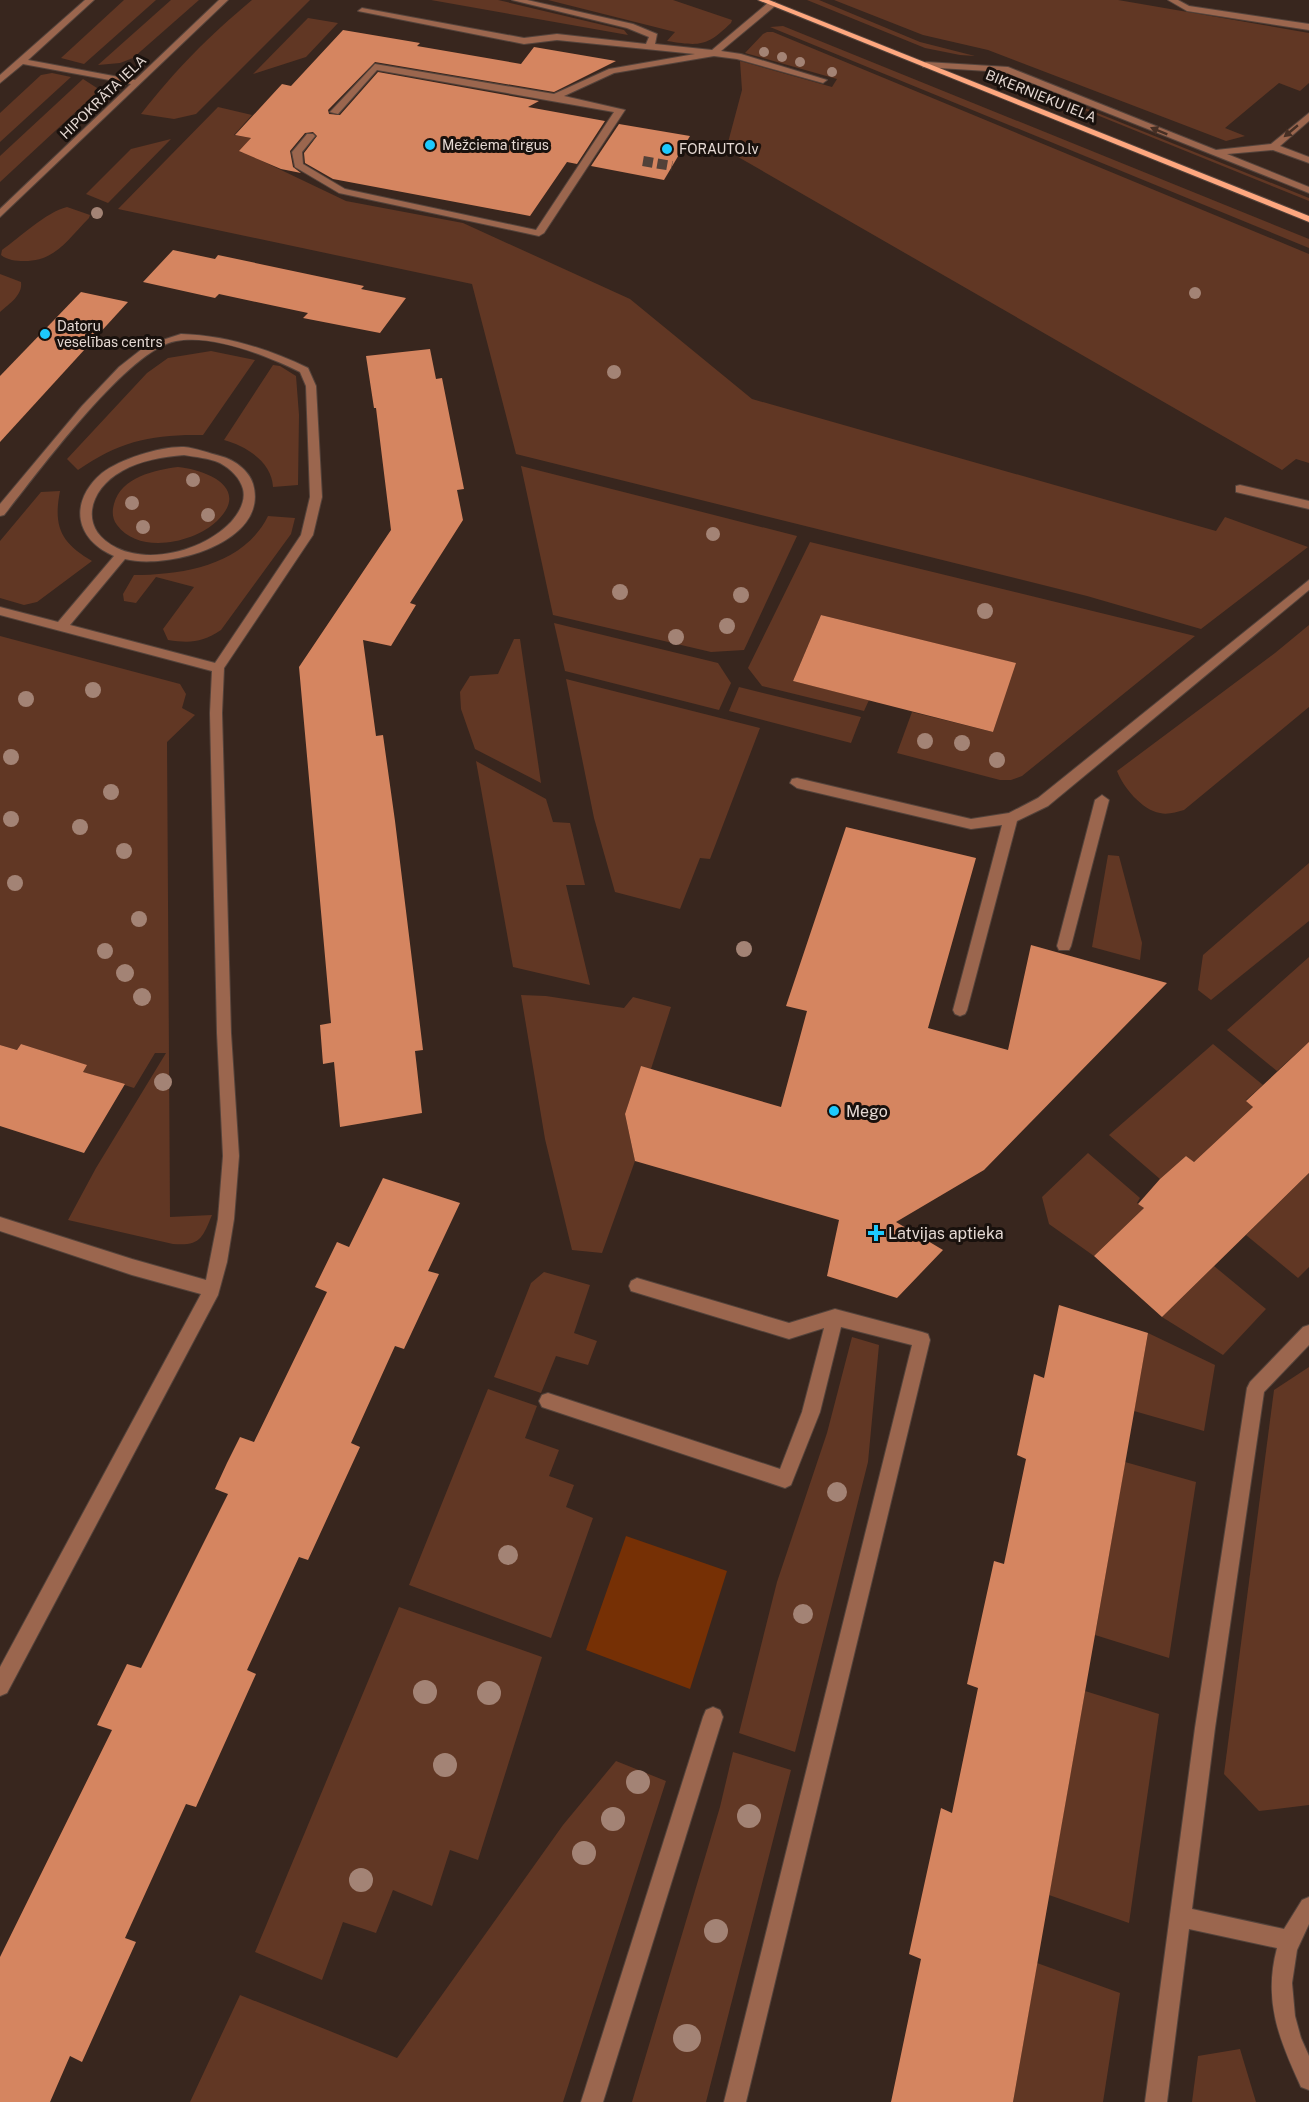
<svg xmlns="http://www.w3.org/2000/svg" width="1309" height="2102" viewBox="0 0 1309 2102" font-family="'Public Sans',sans-serif">
<rect width="100%" height="100%" fill="#38261e"/>
<!-- green -->
<g fill="#613724">
<polygon points="124,0 156,0 84,64 61,58"/>
<polygon points="171,0 199,0 133,58 120,63 98,65"/>
<path d="M252 0H310L196 114 174 119 141 114C175 70 209 36 252 0Z"/>
<polygon points="431,0 498,0 624,30 628,35"/>
<path d="M548 0H673L732 20 731 23C706 47 700 46 667 41L675 32Z"/>
<polygon points="807,0 819,0 920,42 975,56 960,55 925,48"/>
<polygon points="834,0 1118,0 1309,33 1309,83 1300,91 1279,83 1225,128 1245,136 1226,141 988,50 923,35"/>
<polygon points="308,18 338,23 306,57 253,74"/>
<polygon points="783,26 1309,239 1309,248 770,27"/>
<polygon points="767,32 773,32 1309,254 1309,463 1296,459 1282,470 726,150 742,90 740,61 832,87 837,79 745,53 763,34"/>
<polygon points="52,73 71,77 0,142 0,113 41,75"/>
<polygon points="83,79 97,88 96,93 0,182 0,156"/>
<polygon points="1008,79 1013,79 1309,198 1309,201"/>
<polygon points="218,107 252,115 234,135 251,138 240,152 260,155 258,159 346,201 463,223 630,299 752,399 1216,531 1225,517 1308,547 1201,629 1087,596 516,454 472,284 118,209"/>
<polygon points="171,139 108,203 86,194 131,149"/>
<path d="M67 207 90 215 89 218C67 240 56 261 24 261 16 261 7 260 1 255L2 250C19 238 46 212 67 207Z"/>
<path d="M0 274 21 282C23 295 9 304 0 312Z"/>
<path d="M211 351 255 360 203 435C152 434 120 441 78 470L67 459 147 373 168 358Z"/>
<path d="M273 365 280 366 296 376 299 415 298 485 273 487C272 462 246 446 224 440Z"/>
<polygon points="521,466 797,536 744,650 711,652 553,615"/>
<path d="M178 467C207 470 251 488 217 521 194 543 139 555 117 525 112 518 112 511 114 504 121 477 155 470 178 467Z"/>
<path d="M60 491C53 527 61 543 92 561L37 602 24 605 0 598V541L41 492Z"/>
<path d="M268 516 295 518 291 534 221 630C202 643 189 643 168 640L163 629 194 587 156 577 136 603 124 601 123 594 134 575C183 575 244 565 268 516Z"/>
<polygon points="810,542 1195,636 1022,776 1011,780 1000,780 897,753 912,712 993,732 1015,663 821,615 793,681 869,700 864,711 762,686 748,668"/>
<polygon points="554,623 718,663 731,683 719,710 565,671"/>
<path d="M1309 625V707L1184 810C1176 812 1168 815 1160 813 1142 810 1123 787 1117 771L1275 653Z"/>
<path d="M0 636 180 684 186 694 182 708 195 715 167 742 170 1217 212 1215C202 1239 200 1246 173 1244L68 1220 96 1168 166 1053H155L134 1088 83 1072 86 1065 21 1044 17 1050 0 1045Z"/>
<polygon points="514,639 520,639 541,783 475,749 461,709 460,692 470,676 498,674"/>
<polygon points="566,679 760,728 710,859 700,858 680,909 615,892 594,818"/>
<polygon points="739,687 861,717 851,743 729,711"/>
<polygon points="476,761 546,799 553,822 570,823 585,885 566,885 590,985 513,967"/>
<polygon points="1108,855 1119,856 1142,943 1140,960 1092,947"/>
<polygon points="1309,863 1309,921 1211,1000 1198,990 1203,955"/>
<polygon points="1309,957 1309,1047 1306,1045 1277,1071 1227,1030"/>
<polygon points="521,995 546,996 624,1008 633,997 671,1007 651,1069 641,1067 625,1114 635,1161 602,1253 572,1250 545,1139"/>
<polygon points="1213,1044 1263,1085 1246,1100 1253,1107 1194,1162 1186,1156 1160,1179 1109,1135"/>
<polygon points="1088,1153 1140,1198 1137,1203 1144,1208 1094,1256 1049,1224 1042,1197"/>
<polygon points="1309,1173 1309,1267 1298,1278 1246,1235"/>
<polygon points="1214,1266 1266,1309 1223,1355 1162,1317"/>
<polygon points="544,1272 590,1285 574,1333 597,1341 588,1365 556,1356 541,1393 494,1377 531,1283"/>
<polygon points="1148,1333 1215,1365 1204,1431 1134,1411"/>
<polygon points="852,1337 879,1345 868,1462 795,1752 739,1733 777,1582 827,1433"/>
<polygon points="1309,1367 1309,1805 1259,1811 1224,1774 1274,1390"/>
<polygon points="488,1389 537,1406 525,1438 559,1450 549,1476 574,1485 566,1507 593,1518 551,1638 409,1585"/>
<polygon points="1125,1462 1196,1482 1169,1658 1095,1635"/>
<polygon points="399,1607 542,1657 478,1860 450,1850 432,1906 393,1890 376,1933 343,1922 322,1980 255,1952"/>
<polygon points="1085,1691 1159,1714 1129,1923 1049,1895"/>
<polygon points="733,1752 791,1770 706,2102 632,2102 720,1807"/>
<polygon points="616,1761 666,1781 563,2102 190,2102 240,1995 397,2058 563,1825"/>
<polygon points="1037,1963 1120,1993 1103,2102 1013,2102"/>
<polygon points="1240,2049 1256,2102 1192,2102 1198,2056"/>
</g>
<!-- water -->
<polygon fill="#763005" points="626,1536 727,1571 690,1689 586,1650"/>
<!-- building -->
<g fill="#d58560">
<polygon points="343,30 420,43 417,46 521,64 534,47 616,61 554,92 375,62 328,110 329,114 340,115 378,72 539,101 528,107 605,121 577,164 567,162 530,216 333,179 305,163 304,153 317,136 313,132 305,133 290,151 293,167 301,173 281,169 239,151 251,138 235,135 282,84 291,86"/>
<polygon points="619,124 690,136 664,180 591,166"/>
<polygon points="173,250 215,259 218,255 364,286 361,289 406,298 380,333 303,318 308,313 219,294 215,298 143,282"/>
<polygon points="81,292 128,302 0,442 0,376"/>
<polygon points="430,349 436,379 442,378 464,489 457,490 463,520 410,603 416,605 391,646 363,640 376,736 383,735 395,821 423,1050 415,1051 422,1113 340,1127 334,1062 323,1064 320,1025 331,1023 299,667 391,530 376,408 374,408 366,356"/>
<polygon points="821,615 1016,663 993,732 793,681"/>
<polygon points="846,827 976,858 928,1028 1008,1050 1031,945 1167,983 984,1170 896,1222 943,1250 897,1298 827,1276 839,1220 635,1161 625,1114 641,1066 781,1107 807,1011 786,1006"/>
<polygon points="1309,1042 1309,1173 1162,1317 1094,1256 1144,1208 1138,1204 1160,1179 1186,1156 1194,1162 1253,1107 1246,1101"/>
<polygon points="21,1044 87,1065 83,1072 125,1084 84,1153 0,1126 0,1045 17,1050"/>
<polygon points="383,1178 460,1203 428,1271 439,1274 404,1349 395,1346 351,1443 360,1447 308,1560 299,1557 247,1670 256,1674 196,1807 186,1804 125,1938 136,1942 82,2062 70,2056 50,2102 0,2102 0,1957 112,1730 97,1725 127,1664 141,1668 228,1494 215,1489 227,1463 240,1437 254,1442 327,1292 315,1287 337,1242 349,1247"/>
<polygon points="1059,1305 1148,1333 1013,2102 891,2102 921,1959 909,1954 941,1808 952,1813 978,1688 967,1684 994,1561 1004,1564 1026,1459 1017,1455 1034,1374 1044,1378"/>
</g>
<g fill="none" stroke-linecap="round" stroke-linejoin="round">
<!-- minor-tunnel -->
<polyline stroke="#524139" stroke-width="10" stroke-dasharray="10 4.5" stroke-linecap="butt" points="643,161 672,166"/>
<!-- minor casing -->
<g stroke="#54433b" stroke-width="2">
<g id="minor">
<polygon points="85,0 94,0 28,60 135,80 219,0 228,0 0,217 0,209 131,84 23,64 0,83 0,75"/>
<polygon points="512,0 527,0 633,24 657,34 655,44 712,50 769,2 775,2 775,6 721,51 741,54 827,80 823,83 737,59 714,56 614,73 564,96 625,110 544,233 539,236 339,193 295,167 292,152 307,134 313,134 315,136 302,152 303,164 345,189 536,230 614,112 377,70 338,114 330,112 375,64 554,94 609,69 695,54 557,40 524,44 358,11 362,8 524,38 557,34 646,44 649,37 627,28"/>
<polygon points="1168,0 1178,0 1189,6 1309,24 1309,30 1187,11"/>
<polygon points="926,62 1008,67 1216,150 1271,144 1309,113 1309,121 1280,146 1309,157 1309,163 1273,150 1227,154 1309,187 1309,193 1004,72 923,67 922,65"/>
<path d="M181 334C225 335 268 349 308 368L316 386 322 497 313 535 224 668 222 713 231 1033 239 1156 234 1219 227 1262 218 1295 7 1693 0 1696V1667L201 1294 132 1275 0 1231V1217L132 1259 206 1280 218 1219 223 1156 217 1033 210 713 212 671 0 615V607L58 622 114 556C74 539 69 501 102 473 120 459 161 446 184 447 196 448 208 453 220 456 233 459 249 470 253 484 270 543 167 570 125 559L70 625 215 663 301 535 310 497 306 386 300 372C267 356 213 334 176 341 127 350 38 473 4 515L0 516V504L82 406 119 367 147 345ZM184 455C195 457 209 458 220 463 231 469 240 478 243 489 246 501 239 513 231 522 205 549 153 565 117 548 77 529 89 489 122 471 141 460 163 457 184 455Z"/>
<polygon points="1240,485 1309,501 1309,509 1236,492 1236,486"/>
<polygon points="1309,580 1309,590 1048,806 1017,821 967,1010 965,1014 960,1016 955,1014 953,1010 1002,825 971,829 797,788 790,783 792,779 797,778 971,819 1009,813 1038,798"/>
<polygon points="1102,795 1109,800 1071,946 1069,950 1059,950 1057,946 1095,800"/>
<polygon points="637,1278 789,1323 835,1309 922,1332 928,1334 930,1340 746,2102 724,2102 912,1345 841,1327 820,1412 791,1485 785,1488 542,1407 539,1401 542,1395 548,1393 780,1469 802,1412 824,1328 789,1339 631,1291 629,1286 631,1281"/>
<path d="M1309 1325V1345L1264 1392 1215 1728 1192 1909 1284 1929 1302 1900 1309 1897V1924L1297 1950 1292 1983 1295 2016 1301 2038 1309 2056V2090L1301 2087C1279 2039 1263 2001 1277 1948L1189 1929 1167 2102H1145L1195 1728 1247 1388 1250 1382 1303 1327Z"/>
<polygon points="713,1707 720,1710 723,1717 603,2102 581,2102 703,1717 706,1710"/>
</g>
</g>
<!-- major casing -->
<g stroke="#54433b" stroke-width="2">
<polygon id="major" points="758,0 769,0 1309,216 1309,222"/>
</g>
<!-- minor -->
<use href="#minor" fill="#9b664e" fill-rule="evenodd"/>
<!-- major -->
<use href="#major" fill="#fea77f" fill-rule="evenodd"/>
</g>
<!-- trees -->
<g fill="#a38375">
<circle cx="764" cy="52" r="5"/>
<circle cx="782" cy="57" r="5"/>
<circle cx="800" cy="62" r="5"/>
<circle cx="832" cy="72" r="5"/>
<circle cx="97" cy="213" r="6"/>
<circle cx="1195" cy="293" r="6"/>
<circle cx="614" cy="372" r="7"/>
<circle cx="193" cy="480" r="7"/>
<circle cx="132" cy="503" r="7"/>
<circle cx="208" cy="515" r="7"/>
<circle cx="143" cy="527" r="7"/>
<circle cx="713" cy="534" r="7"/>
<circle cx="620" cy="592" r="8"/>
<circle cx="741" cy="595" r="8"/>
<circle cx="985" cy="611" r="8"/>
<circle cx="727" cy="626" r="8"/>
<circle cx="676" cy="637" r="8"/>
<circle cx="93" cy="690" r="8"/>
<circle cx="26" cy="699" r="8"/>
<circle cx="925" cy="741" r="8"/>
<circle cx="962" cy="743" r="8"/>
<circle cx="11" cy="757" r="8"/>
<circle cx="997" cy="760" r="8"/>
<circle cx="111" cy="792" r="8"/>
<circle cx="11" cy="819" r="8"/>
<circle cx="80" cy="827" r="8"/>
<circle cx="124" cy="851" r="8"/>
<circle cx="15" cy="883" r="8"/>
<circle cx="139" cy="919" r="8"/>
<circle cx="744" cy="949" r="8"/>
<circle cx="105" cy="951" r="8"/>
<circle cx="125" cy="973" r="9"/>
<circle cx="142" cy="997" r="9"/>
<circle cx="163" cy="1082" r="9"/>
<circle cx="837" cy="1492" r="10"/>
<circle cx="508" cy="1555" r="10"/>
<circle cx="803" cy="1614" r="10"/>
<circle cx="425" cy="1692" r="12"/>
<circle cx="489" cy="1693" r="12"/>
<circle cx="445" cy="1765" r="12"/>
<circle cx="638" cy="1782" r="12"/>
<circle cx="749" cy="1816" r="12"/>
<circle cx="613" cy="1819" r="12"/>
<circle cx="584" cy="1853" r="12"/>
<circle cx="361" cy="1880" r="12"/>
<circle cx="716" cy="1931" r="12"/>
<circle cx="687" cy="2038" r="14"/>
</g>
<!-- one-way arrows -->
<defs><path id="oneway-solid" d="M-6-.8H1V-3.2L6.5 0L1 3.2V.8H-6Z" transform="scale(1.5)"/></defs>
<g fill="#462f24">
<use href="#oneway-solid" transform="translate(1159 131) rotate(-158)"/>
<use href="#oneway-solid" transform="translate(1291 131) rotate(140)"/>
</g>
<!-- markers -->
<g fill="#1dc9fd" stroke="#19110d" stroke-width="2">
<circle cx="430" cy="145" r="6"/>
<circle cx="667" cy="149" r="6"/>
<circle cx="45" cy="334" r="6"/>
<circle cx="834" cy="1111" r="6"/>
<path d="M873 1224h6v6h6v6h-6v6h-6v-6h-6v-6h6z"/>
</g>
<g text-anchor="middle" dominant-baseline="central" stroke-width="6" stroke-linejoin="round" paint-order="stroke">
<!-- far-street labels -->
<g font-size="14" fill="#e5d9d3" stroke="#19110d">
<text transform="translate(1041 96) rotate(22)">BIĶERNIEKU IELA</text>
<text transform="translate(103 97) rotate(-44)">HIPOKRĀTA IELA</text>
</g>
<!-- far-poi labels -->
<g font-size="14" fill="#e5d9d3" stroke="#19110d" text-anchor="start">
<text x="442" y="145">Mežciema tirgus</text>
<text x="679" y="149">FORAUTO.lv</text>
<text x="57" y="326">Datoru<tspan x="57" dy="16">veselības centrs</tspan></text>
</g>
<!-- poi labels -->
<g font-size="16" fill="#e5d9d3" stroke="#19110d" text-anchor="start">
<text x="846" y="1111">Mego</text>
<text x="888" y="1233">Latvijas aptieka</text>
</g>
</g>
</svg>
